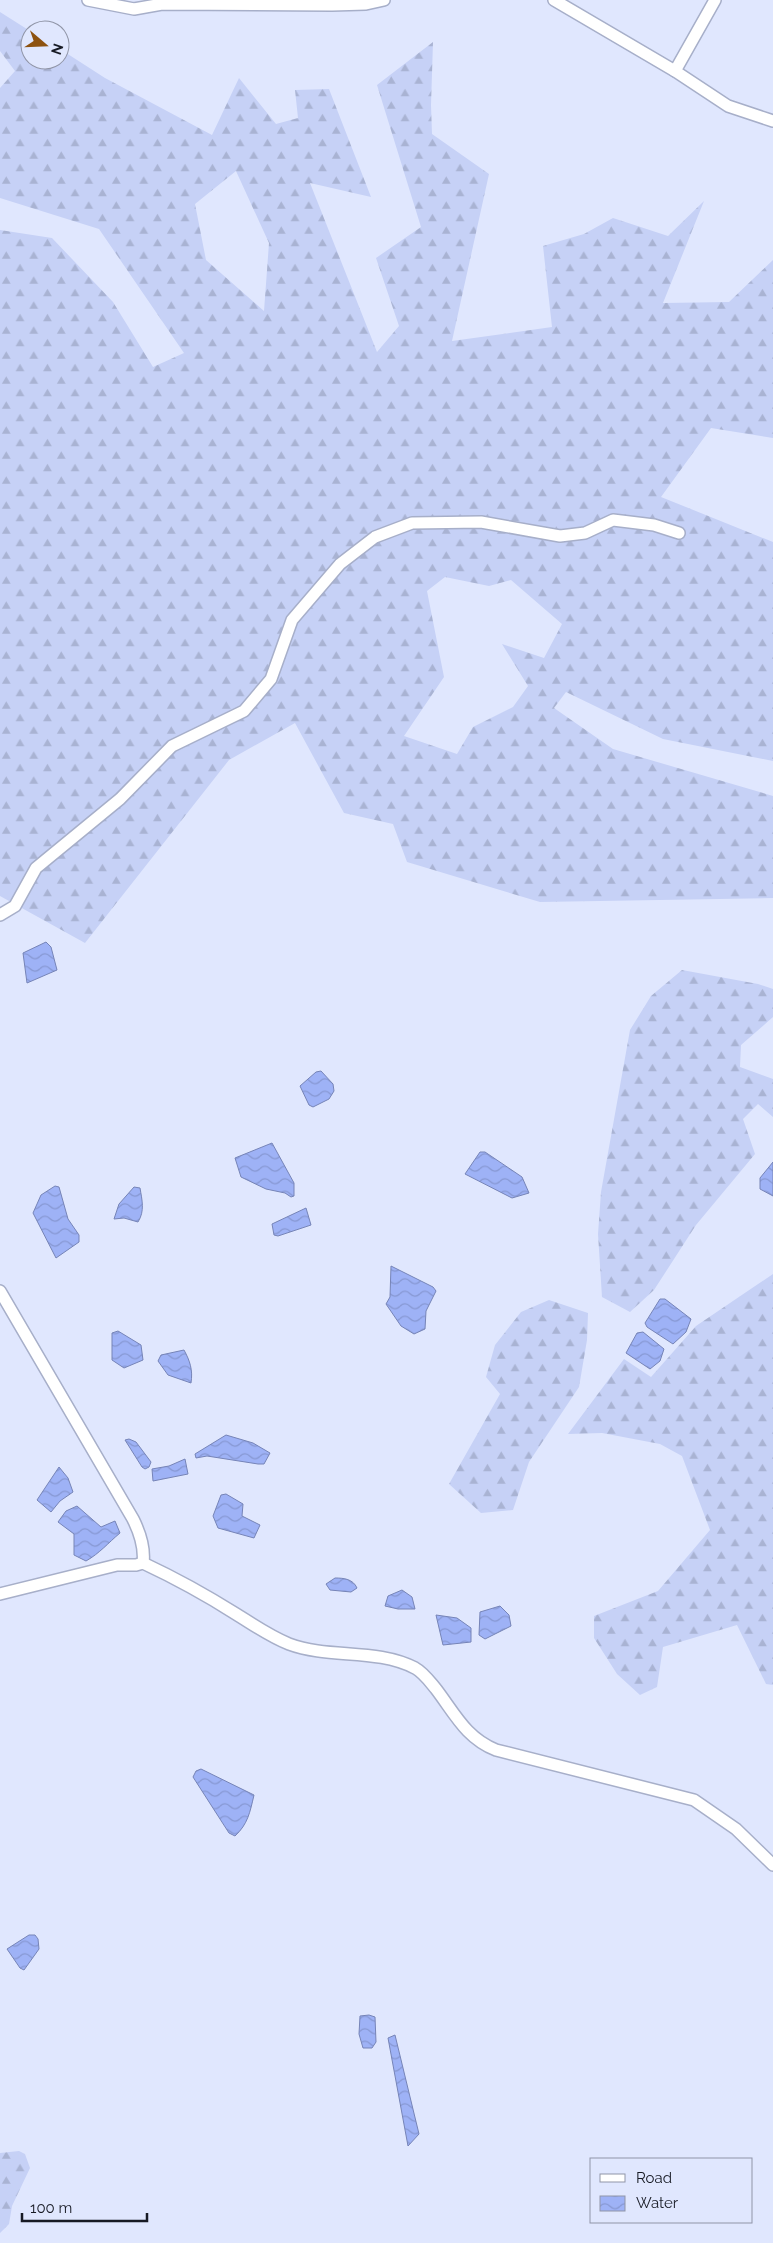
<svg xmlns="http://www.w3.org/2000/svg" width="773" height="2243" viewBox="0 0 773 2243" font-family="Raleway,sans-serif">
<defs>
<pattern id="forest-firs" width="22" height="20" patternUnits="userSpaceOnUse" patternTransform="scale(1.25)"><rect width="22" height="20" fill="#c6d1f6"/><path d="M5 1l3.5 6h-7zM16 11l3.5 6h-7z" fill="#a9b3d3"/></pattern>
<pattern id="water-waves" width="16" height="10" patternUnits="userSpaceOnUse" patternTransform="scale(1.25)"><rect width="16" height="10" fill="#9eb2f6"/><path d="M0 5q4-4 8 0t8 0" fill="none" stroke="#8798d3"/></pattern>
</defs>
<rect width="100%" height="100%" fill="#e0e7fe"/>
<!-- forest -->
<g fill="url(#forest-firs)" fill-rule="evenodd">
<path d="M0 12 30 31V60H60V49L105 78 212 135 239 78 276 124 298 118 295 90 329 89 371 197 310 183 377 352 399 326 376 258 421 227 377 85 433 42 431 105 432 134 489 174 452 341 552 327 543 246 584 234 613 218 668 236 704 201 663 303 729 302 773 260V438L711 428 661 497 773 542V761L663 739 566 692 554 708 613 749 773 796V898L540 902 407 862 393 824 344 813 295 723 229 760 85 943 0 896V230L52 238 113 302 153 367 184 353 99 229 0 198V88L15 71 0 51ZM236 171 269 243 264 311 206 260 195 204ZM445 577 489 586 511 580 562 624 544 658 502 644 528 686 513 707 473 727 457 754 404 736 444 677 427 591Z"/>
<polygon points="682,970 758,984 773,989 773,1017 741,1045 740,1067 773,1079 773,1117 758,1104 743,1119 755,1154 696,1225 654,1290 630,1312 602,1297 598,1234 601,1192 630,1030 651,996"/>
<polygon points="773,1274 773,1685 766,1684 737,1625 663,1647 657,1687 640,1695 617,1674 594,1638 594,1616 658,1591 710,1530 682,1456 660,1444 602,1433 568,1434 624,1359 651,1377 696,1326"/>
<polygon points="549,1300 588,1313 587,1340 579,1387 529,1462 513,1510 481,1513 449,1484 500,1394 486,1377 495,1345 521,1312"/>
<polygon points="19,2151 25,2154 30,2168 12,2206 9,2224 0,2233 0,2153"/>
</g>
<!-- water -->
<g fill="url(#water-waves)" stroke="#7684b7">
<polygon points="46,942 51,947 57,970 27,983 23,953"/>
<polygon points="321,1071 333,1084 334,1091 329,1099 313,1107 309,1105 300,1086 316,1072"/>
<polygon points="272,1143 294,1183 294,1196 291,1197 285,1193 266,1189 241,1177 235,1158"/>
<polygon points="480,1152 485,1152 522,1177 529,1193 512,1198 465,1174"/>
<polygon points="773,1162 773,1196 760,1189 760,1178"/>
<polygon points="55,1186 59,1187 68,1219 79,1235 79,1242 56,1258 33,1213 41,1195"/>
<path d="M134 1187 140 1188C142 1200 145 1211 138 1222L124 1218 114 1219 119 1204Z"/>
<polygon points="306,1208 311,1225 278,1236 274,1235 272,1224"/>
<polygon points="391,1266 433,1287 436,1291 426,1311 425,1329 414,1334 401,1326 386,1304 390,1297"/>
<polygon points="660,1299 665,1299 691,1319 686,1332 673,1344 647,1327 645,1323"/>
<polygon points="118,1331 141,1345 143,1360 124,1368 112,1360 112,1333"/>
<polygon points="643,1332 664,1349 660,1361 650,1369 626,1353 637,1333"/>
<path d="M184 1350C190 1361 193 1370 191 1383L168 1375 158 1361 161 1355Z"/>
<polygon points="226,1435 253,1443 270,1453 264,1464 258,1464 207,1456 196,1458 195,1454"/>
<polygon points="129,1439 136,1442 151,1462 149,1467 145,1469 142,1467 125,1440"/>
<polygon points="185,1459 188,1474 153,1481 152,1469 169,1466"/>
<polygon points="59,1467 68,1478 73,1492 60,1501 51,1512 37,1500"/>
<polygon points="226,1494 243,1504 242,1516 260,1525 254,1538 218,1528 213,1516 221,1495"/>
<path d="M77 1506 101 1527 115 1521 120 1533C108 1543 100 1553 86 1561L74 1555V1534L58 1522 66 1511Z"/>
<path d="M335 1578C344 1578 353 1579 357 1588L351 1592 330 1590 326 1584Z"/>
<polygon points="402,1590 412,1597 415,1609 398,1609 385,1606 388,1596"/>
<polygon points="500,1606 509,1615 511,1626 485,1639 479,1635 480,1612"/>
<polygon points="436,1615 457,1618 471,1628 471,1642 443,1645"/>
<path d="M201 1769 254 1795C250 1812 248 1824 235 1836L229 1833 193 1777 196 1771Z"/>
<polygon points="29,1935 35,1935 38,1939 39,1949 24,1970 20,1968 7,1949"/>
<polygon points="369,2015 375,2017 376,2042 372,2048 363,2048 359,2034 360,2016"/>
<polygon points="395,2035 419,2134 408,2146 388,2038"/>
</g>
<g fill="none" stroke-linecap="round" stroke-linejoin="round">
<!-- minor casing -->
<g stroke="#a7afc9" stroke-width="14">
<g id="minor">
<polyline points="88,0 134,9 162,4 332,5 366,4 384,0"/>
<polyline points="554,0 675,71 728,106 773,121"/>
<polyline points="675,71 715,0"/>
<polyline points="0,915 15,906 36,868 120,799 172,746 244,711 271,679 292,620 340,564 375,537 412,523 481,522 560,536 585,533 613,520 654,525 679,533"/>
<path d="M0 1291 133 1519C140 1533 145 1547 143 1563"/>
<path d="M0 1594 117 1565H136L143 1563C175 1578 206 1595 236 1614 254 1625 269 1636 289 1644 329 1659 376 1648 415 1668 424 1673 430 1682 436 1689 455 1714 466 1738 496 1750L694 1800 736 1829 773 1865"/>
</g>
</g>
<!-- minor -->
<use href="#minor" stroke="#fff" stroke-width="11"/>
</g>
<!-- legend -->
<rect x="590" y="2158" width="162" height="65" fill="#e0e7fe" stroke="#9095a7"/>
<rect x="600" y="2174" width="25" height="8" fill="#ffffff" stroke="#9095a7"/>
<text x="636" y="2183" font-size="15" fill="#171a24">Road</text>
<rect x="600" y="2196" width="25" height="15" fill="url(#water-waves)" stroke="#9095a7"/>
<text x="636" y="2208" font-size="15" fill="#171a24">Water</text>
<!-- north arrow -->
<g transform="translate(45 45) rotate(109)"><circle r="24" fill="#e0e7fe" stroke="#9095a7"/>
<path d="M0-4L9 19L0 12L-9 19Z" fill="#8d5210"/>
<text y="-8" font-size="14" font-weight="bold" text-anchor="middle" fill="#171a24">N</text>
</g>
<!-- scale -->
<path d="M22 2213v8h125v-8" fill="none" stroke="#171a24" stroke-width="2.5"/>
<text x="30" y="2213" font-size="15" fill="#171a24" stroke="#e0e7fe" stroke-width="4" paint-order="stroke">100 m</text>
</svg>
